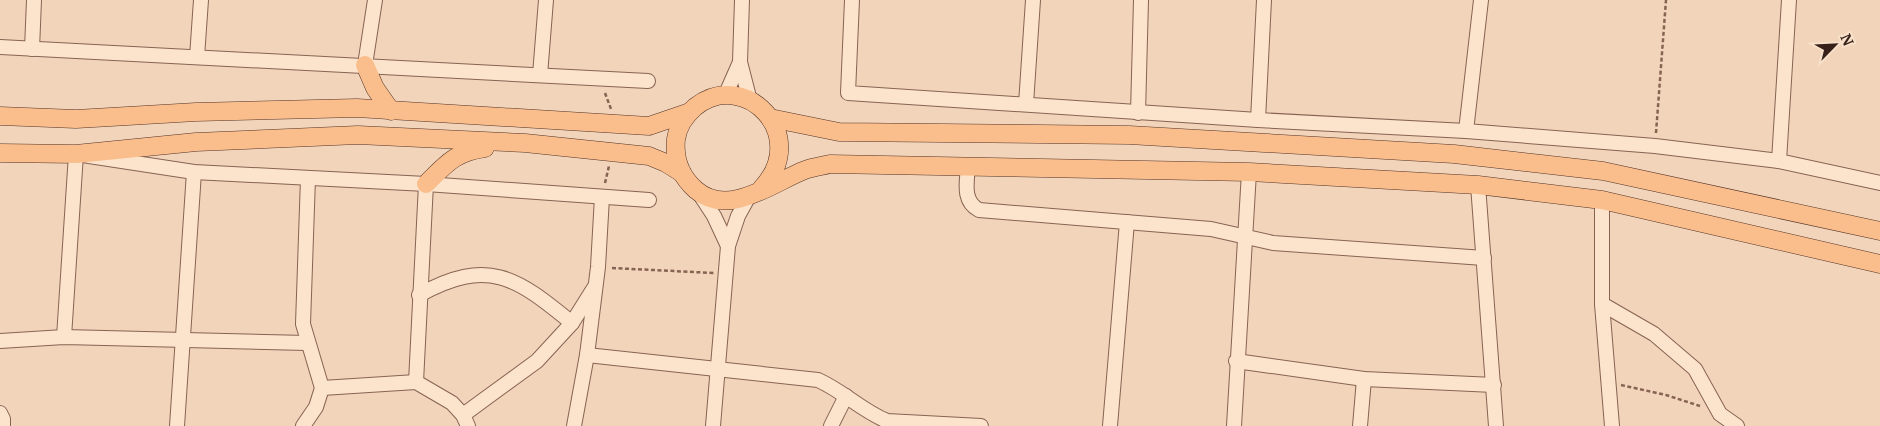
<svg xmlns="http://www.w3.org/2000/svg" width="1880" height="426" viewBox="0 0 1880 426" font-family="Merriweather,serif">
<rect width="100%" height="100%" fill="#f1d4b9"/>
<g fill="none" stroke-linecap="round" stroke-linejoin="round">
<!-- minor casing -->
<g stroke="#886353" stroke-width="16">
<g id="minor">
<polyline points="742,0 740,62 750,101"/>
<polyline points="852,0 848,93 1258,120 1466,131 1655,146 1779,161 1880,183"/>
<polyline points="0,47 648,81"/>
<polyline points="32,49 34,0"/>
<polyline points="197,57 201,0"/>
<polyline points="365,65 375,0"/>
<polyline points="540,75 546,0"/>
<polyline points="725,96 740,62"/>
<polyline points="1026,104 1033,0"/>
<polyline points="1138,113 1141,0"/>
<polyline points="1258,120 1264,0"/>
<polyline points="1466,131 1481,0"/>
<polyline points="1779,161 1789,0"/>
<path d="M968 166C967 182 962 201 979 210L1211 229 1273 243 1484 258"/>
<polyline points="1478,185 1496,426"/>
<polyline points="699,193 714,216 728,246"/>
<polyline points="1602,200 1602,304 1612,426"/>
<path d="M419 295C488 257 516 277 572 323"/>
<polyline points="1602,304 1654,334 1695,369 1720,414 1737,426"/>
<polyline points="64,337 76,154 194,172 426,184 649,200"/>
<polyline points="0,341 64,337 307,343"/>
<path d="M587 355 818 380C843 391 862 411 887 421L981 426"/>
<polyline points="1236,361 1364,379 1494,385"/>
<polyline points="416,382 426,184"/>
<polyline points="322,388 416,382 452,403 463,415 468,426"/>
<polyline points="0,413 3,419 3,426"/>
<polyline points="463,415 537,361 572,323 594,288"/>
<polyline points="177,426 194,172"/>
<polyline points="303,426 316,407 322,388 303,324 308,178"/>
<polyline points="574,426 587,355 598,267 602,197"/>
<polyline points="713,426 728,246 738,216 749,196"/>
<polyline points="831,426 846,396"/>
<polyline points="1110,426 1127,222"/>
<polyline points="1234,426 1249,172"/>
<polyline points="1360,426 1364,379"/>
</g>
</g>
<!-- major casing -->
<g stroke="#553328" stroke-width="19">
<g id="major">
<polyline points="365,65 375,88 391,111"/>
<polyline points="0,116 76,119 196,112 357,108 649,126 690,112"/>
<polyline points="770,118 839,132 1129,135 1454,154 1603,171 1880,231"/>
<polyline points="0,153 76,154 196,142 358,135 525,143 649,156 666,163 682,173"/>
<path d="M426 184C446 164 455 152 485 148"/>
<path d="M761 189C812 136 745 67 695 107 686 115 678 126 676 139 674 159 680 176 696 190 728 218 772 183 805 170 813 167 822 166 830 164L1249 172 1478 185 1602 200 1880 264"/>
</g>
</g>
<!-- path -->
<g stroke="#886353" stroke-width="2.5" stroke-dasharray="4 2.5" stroke-linecap="butt">
<polyline points="605,93 611,109"/>
<polyline points="1656,133 1666,0"/>
<polyline points="605,183 609,166"/>
<polyline points="612,268 714,273"/>
<polyline points="1621,385 1666,395 1700,406"/>
</g>
<!-- minor -->
<use href="#minor" stroke="#fce3cc" stroke-width="14"/>
<!-- major -->
<use href="#major" stroke="#f9be8c" stroke-width="18"/>
</g>
<!-- north arrow -->
<g transform="translate(1835 45) rotate(66)" stroke="#f8e0c9" stroke-width="4" paint-order="stroke">
<path d="M0-4L9 19L0 12L-9 19Z" fill="#362019"/>
<text y="-8" font-size="14" font-weight="bold" text-anchor="middle" fill="#362019">N</text>
</g>
</svg>
